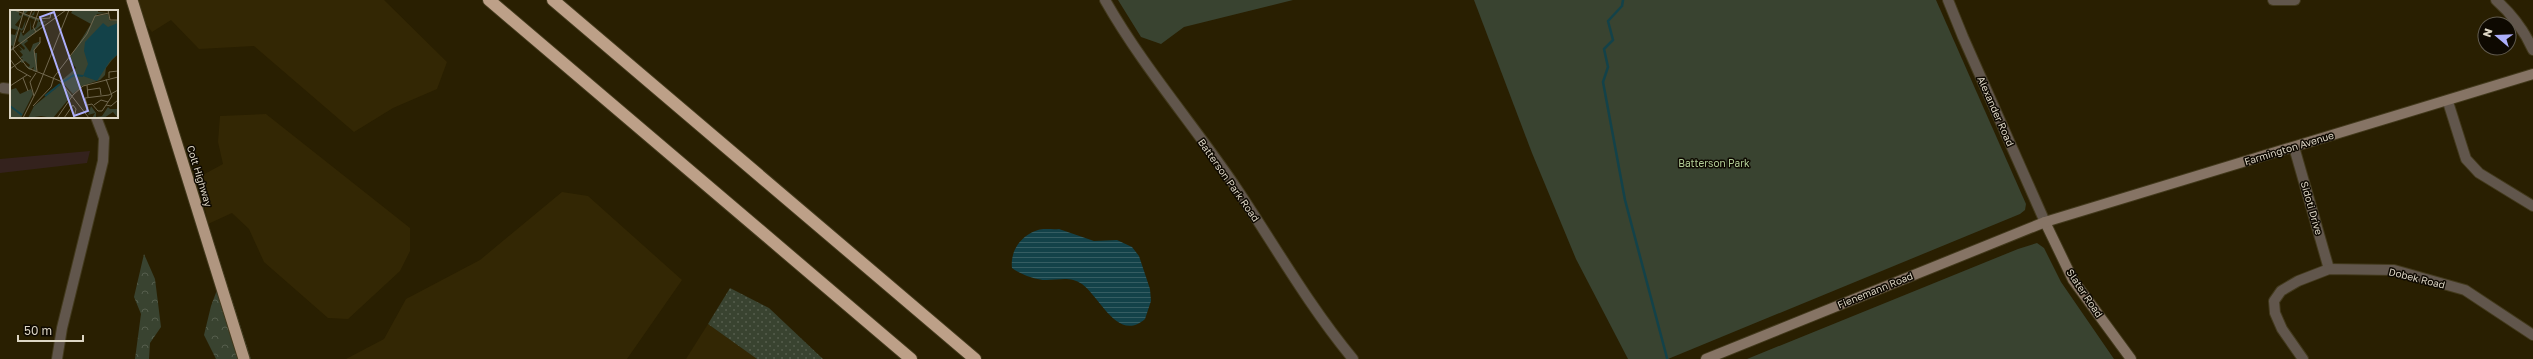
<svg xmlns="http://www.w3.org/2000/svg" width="2533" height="359" viewBox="0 0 2533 359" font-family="'Golos Text',sans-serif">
<defs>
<pattern id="grass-dots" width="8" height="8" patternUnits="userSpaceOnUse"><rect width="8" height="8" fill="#394330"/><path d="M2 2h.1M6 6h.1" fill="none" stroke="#555d4c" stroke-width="1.8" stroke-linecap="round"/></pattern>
<pattern id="forest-crowns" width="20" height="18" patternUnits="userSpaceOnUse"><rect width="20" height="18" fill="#394330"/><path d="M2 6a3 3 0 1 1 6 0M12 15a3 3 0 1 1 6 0" fill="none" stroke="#555d4c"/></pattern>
<pattern id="water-rules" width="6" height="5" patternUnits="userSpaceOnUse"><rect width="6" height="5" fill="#134249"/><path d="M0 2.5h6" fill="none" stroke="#355d62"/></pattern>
</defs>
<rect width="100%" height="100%" fill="#291f01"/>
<!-- built -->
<g fill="#332704">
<polygon points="132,0 384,0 447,62 437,89 393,108 354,132 254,46 199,49 171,20 152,32 135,10"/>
<polygon points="266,114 410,228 410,251 400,271 348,319 328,318 264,262 249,229 232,213 208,224 199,177 223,164 218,142 220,116"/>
<polygon points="562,192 588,196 682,280 627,359 346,359 384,339 406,299 480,260"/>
<polygon points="708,324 757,359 686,359"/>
</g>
<!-- education -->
<polygon fill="#34221d" points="90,151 87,163 0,173 0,159"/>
<!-- grass -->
<polygon fill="url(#grass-dots)" points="730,288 769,308 823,359 757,359 708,324"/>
<!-- forest -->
<g fill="url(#forest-crowns)">
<polygon points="208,224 251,359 216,359 204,335 211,306 220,282 203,227"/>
<polygon points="144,254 155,279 161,327 150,343 149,359 135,359 141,314 134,297"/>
</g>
<!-- park -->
<g fill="#394330">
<polygon points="1118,0 1293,0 1184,27 1161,44 1141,37"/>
<polygon points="1474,0 1936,0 2026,204 2025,210 2020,214 1668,359 1628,359 1576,259 1532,153"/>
<polygon points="2037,243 2044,248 2061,282 2114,359 1747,359 2018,249"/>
</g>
<!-- water -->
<path fill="url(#water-rules)" d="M1059 229 1094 241 1117 240 1132 247 1139 256 1150 289 1151 301 1145 319C1118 343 1100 297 1082 284 1070 276 1060 280 1046 280 1036 280 1020 274 1012 268 1010 251 1021 235 1038 230 1044 228 1053 230 1059 229Z"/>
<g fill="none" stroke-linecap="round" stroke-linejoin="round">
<!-- stream -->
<polyline stroke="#134249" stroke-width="2.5" points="1623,0 1622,6 1608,21 1613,40 1604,49 1608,67 1603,82 1625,200 1667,358"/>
<!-- minor casing -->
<g stroke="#42391c" stroke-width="12">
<g id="minor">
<path d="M1105 0C1143 67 1194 125 1237 189 1275 246 1309 306 1353 359"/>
<polyline points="2273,0 2295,0"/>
<path d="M2496 0C2513 15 2524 30 2533 50"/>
<polyline points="3,88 11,89"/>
<polyline points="2448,102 2466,159 2479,173 2533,206"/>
<polyline points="2294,147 2329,269"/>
<polyline points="57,359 62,328 103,161 104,138 96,117"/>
<polyline points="2303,359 2282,329 2275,313 2274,301 2281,291 2298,281 2329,269 2394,270 2465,290 2533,335"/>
</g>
</g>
<!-- tertiary casing -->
<g stroke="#42391c" stroke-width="12">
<polyline id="tertiary" points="1948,0 1963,37 2045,222"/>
</g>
<!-- secondary casing -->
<g stroke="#42391c" stroke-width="12">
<g id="secondary">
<polyline points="2045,222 2073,280 2131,359"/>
<polyline points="1706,359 2045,222 2533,74"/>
</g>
</g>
<!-- trunk casing -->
<g stroke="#42391c" stroke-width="13">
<polyline id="trunk" points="132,0 244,359"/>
</g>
<!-- motorway casing -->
<g stroke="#42391c" stroke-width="14">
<g id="motorway">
<polyline points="489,0 911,359"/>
<polyline points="553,0 975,359"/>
</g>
</g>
<!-- minor -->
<use href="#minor" stroke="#61564c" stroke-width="10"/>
<!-- tertiary -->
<use href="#tertiary" stroke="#61564c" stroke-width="10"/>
<!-- secondary -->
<use href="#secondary" stroke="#867465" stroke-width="10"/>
<!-- trunk -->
<use href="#trunk" stroke="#b09680" stroke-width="11"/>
<!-- motorway -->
<use href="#motorway" stroke="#bda088" stroke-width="12"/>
</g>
<g text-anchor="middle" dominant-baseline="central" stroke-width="3" stroke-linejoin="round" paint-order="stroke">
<!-- street labels -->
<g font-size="10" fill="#ddd6c5" stroke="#0e0901">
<text transform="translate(1996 111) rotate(66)">Alexander Road</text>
<text transform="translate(2289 148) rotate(-17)">Farmington Avenue</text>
<text transform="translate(200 176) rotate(73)">Colt Highway</text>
<text transform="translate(1229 180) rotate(55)">Batterson Park Road</text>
<text transform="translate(2312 208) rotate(74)">Sidoti Drive</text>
<text transform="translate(2417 278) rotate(14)">Dobek Road</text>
<text transform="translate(1875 290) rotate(-22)">Fienemann Road</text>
<text transform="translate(2085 293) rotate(56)">Slater Road</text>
</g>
<!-- park labels -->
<g font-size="10" fill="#b2cd96" stroke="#0e0901">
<text x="1714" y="163">Batterson Park</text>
</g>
</g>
<!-- overview -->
<g transform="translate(10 10)">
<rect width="108" height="108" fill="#291f01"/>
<path d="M0 0H9V5L11 6 14 0H19L15 4 20 7 25 0 24 5 21 6 29 9V12L36 11 23 22 38 13 17 29 18 31 14 34 20 42 23 34 31 31 24 40V43H27V62L23 61 24 57 20 60 14 55 19 57 20 55 15 51 12 53 10 51 13 48 9 49 13 45 7 38 10 41 12 40 8 35 14 40 15 38 8 31 11 20 8 19 3 39 0 41 3 36 0 35V24L5 25 7 20 0 18ZM13 5 28 11 26 17 21 20V10L20 20 13 26 11 21 14 19 16 9 12 19 5 15ZM81 96 86 103V107L92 106 98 97 100 99H108V108L103 102 94 108H82L85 103 78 105Z" fill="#394330" fill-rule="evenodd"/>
<path d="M63 0H88V2L98 3 87 4 81 14 61 3ZM98 4 100 11 108 10V44L102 50 96 58 95 65 90 70 72 76 63 84 51 71 66 58 59 49 86 6ZM52 73 62 85 43 108 31 106 18 108 24 96ZM6 78 10 84 21 79 23 84 11 108H0V80Z" fill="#394330"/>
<path d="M93 13 98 17 108 13V44L100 51 87 71 73 66 78 54 74 41 75 32Z" fill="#134249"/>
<path fill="none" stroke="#134249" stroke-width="2" d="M53 72 64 65 73 66M35 86 50 74M0 96 12 105"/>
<path fill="none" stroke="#71684f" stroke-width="1" d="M4 0 28 9 40 8 41 3M14 0 3 39 18 58 50 71 79 108M98 0 100 10H108M26 22 23 17 29 0M13 23 22 0M0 41 56 0M0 49 7 59 21 67M0 59 11 51M27 61 24 40 30 33V27M44 67 77 24 85 6 99 3M13 68 18 81M99 68V62L108 61M77 75 78 87M0 76 17 65M77 80 90 78 91 85M63 85 73 76 108 67M24 86 20 72 26 63M77 95 82 94 88 101H92L102 86 96 69M84 95 91 90 98 92M96 95 101 96 108 90M23 96 41 77 44 67M75 102 78 98 75 88 99 85 108 80M13 108 27 80 59 0M47 108 63 85M54 108 63 95 66 99 64 108"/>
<path fill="#adaffb" fill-opacity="0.15" stroke="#adaffb" stroke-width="2" d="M44 2 78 101 64 106 30 7Z"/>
<rect width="108" height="108" fill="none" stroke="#ddd6c5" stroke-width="2"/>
</g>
<!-- north arrow -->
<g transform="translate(2497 36) rotate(289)"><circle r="19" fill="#0e0901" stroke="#615b4f"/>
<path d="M0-3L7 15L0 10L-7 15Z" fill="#adaffb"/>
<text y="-6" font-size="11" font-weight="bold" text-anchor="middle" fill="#ddd6c5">N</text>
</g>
<!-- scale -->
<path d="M18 335v6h65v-6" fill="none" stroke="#ddd6c5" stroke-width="2"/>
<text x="24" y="335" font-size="12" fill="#ddd6c5" stroke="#0e0901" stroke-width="3" paint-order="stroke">50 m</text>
</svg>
